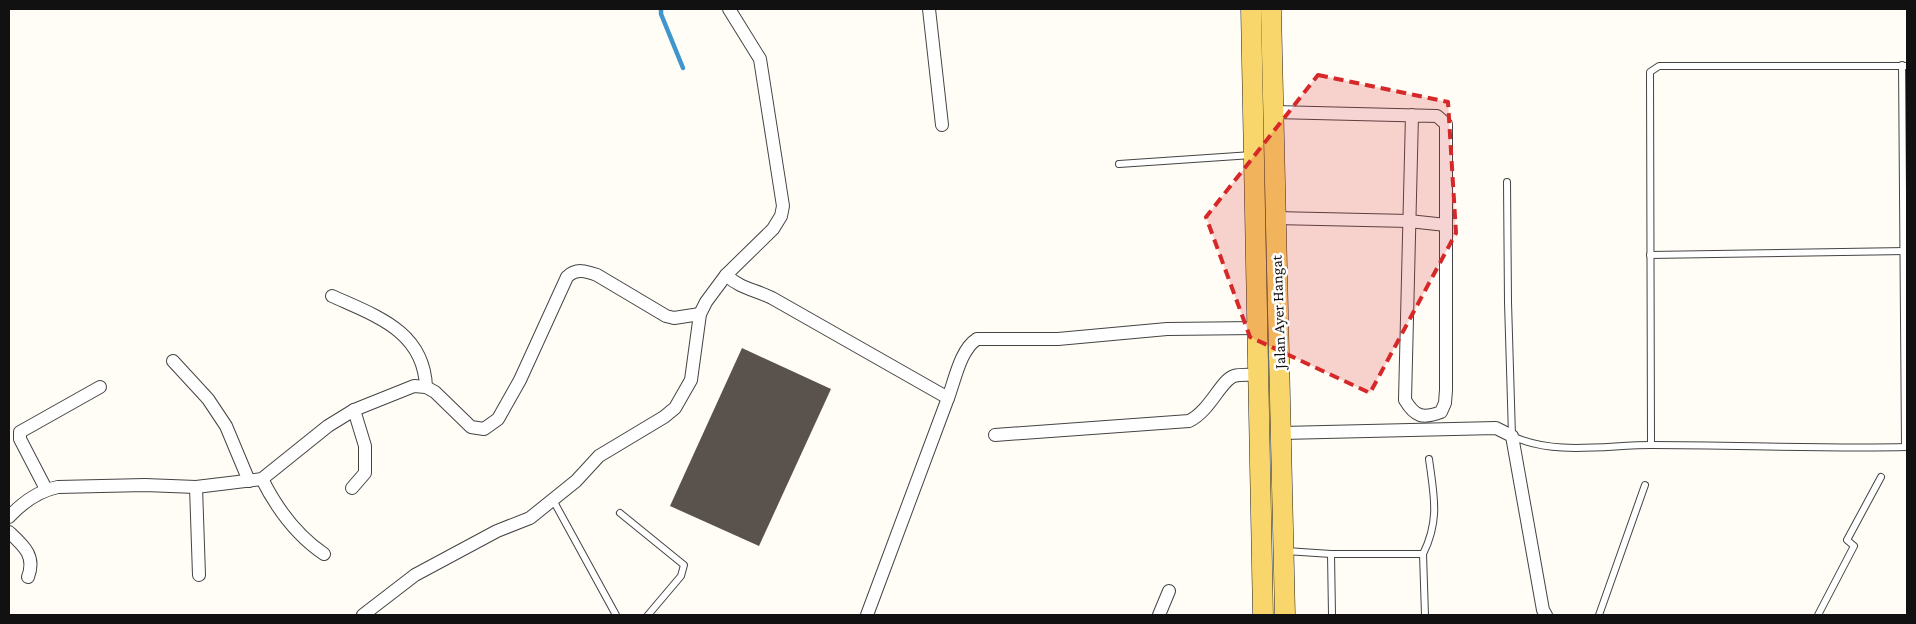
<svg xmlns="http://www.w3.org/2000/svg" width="1916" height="624" viewBox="0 0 1916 624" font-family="'Crimson Pro',serif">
<rect width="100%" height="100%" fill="#fffdf5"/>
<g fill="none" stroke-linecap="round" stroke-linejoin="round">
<!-- stream -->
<polyline stroke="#3f96cf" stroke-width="4.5" points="661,9 661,14 683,68"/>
</g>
<!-- building -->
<polygon fill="#5a524d" points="742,348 831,389 759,546 670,506"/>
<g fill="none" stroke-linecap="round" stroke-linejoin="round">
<!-- service casing -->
<g stroke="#444" stroke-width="8">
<g id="service">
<polyline points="1902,65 1905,447"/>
<polyline points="1119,164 1252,155"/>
<path d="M1507 182 1508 302 1512 436C1555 456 1606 445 1652 445 1737 445 1822 449 1907 447"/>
<polyline points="1650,255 1906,251"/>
<polyline points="1651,445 1650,72 1659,66 1907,66"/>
<polyline points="553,500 616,615"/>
<polyline points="620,513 684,565 681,576 648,615"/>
<polyline points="1286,551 1331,554 1423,554 1425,615"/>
<polyline points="1331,554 1332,615"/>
<path d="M1423 554C1440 520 1434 496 1429 459"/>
<polyline points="1599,615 1645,485"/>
<polyline points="1818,615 1854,546 1847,540 1881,477"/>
</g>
</g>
<!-- minor casing -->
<g stroke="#444" stroke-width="14">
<g id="minor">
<polyline points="929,9 942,125"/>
<path d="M1274 112 1437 116 1446 124V390L1445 403 1441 412C1423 419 1415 417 1405 400L1412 115"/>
<polyline points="1275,218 1409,221 1446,225"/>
<path d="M726 275C741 289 754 289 772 298L948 398C955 380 960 350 977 339H1058L1167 329 1256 328"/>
<path d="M332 296C376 316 424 331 426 387"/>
<polyline points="173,361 208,399 226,426 249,481"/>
<polyline points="1282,433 1496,428 1512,436 1543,610 1546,615"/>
<path d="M995 435 1189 421C1210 411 1221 380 1234 376 1241 374 1251 375 1258 375"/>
<path d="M262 479C277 509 296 535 324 554"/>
<polyline points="196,487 199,575"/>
<polyline points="352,488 365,473 365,446 354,410"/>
<polyline points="46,489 20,439 20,432 100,387"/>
<path d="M9 517C22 503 38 491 58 487L145 485 196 487 262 479 328 426 354 410 414 386 426 387 435 392 471 427 484 429 498 419 520 380 567 277C576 268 586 271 597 275L666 316 674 318 700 314"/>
<path d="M9 532C24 546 36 556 28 577"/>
<polyline points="363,615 415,575 497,531 530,518 576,481 599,456 664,417 675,408 691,380 700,314 706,302 726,275 773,229 781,216 783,206 760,59 729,9"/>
<polyline points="867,615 948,398"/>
<polyline points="1159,615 1169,591"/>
</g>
</g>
<!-- primary casing -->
<g stroke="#222" stroke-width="21">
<g id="primary">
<polyline points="1251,9 1263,615"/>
<polyline points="1271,9 1285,615"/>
</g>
</g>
<!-- service -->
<use href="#service" stroke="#fff" stroke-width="6"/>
<!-- minor -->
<use href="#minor" stroke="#fff" stroke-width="12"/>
<!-- primary -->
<use href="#primary" stroke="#f9d66b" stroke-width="20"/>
</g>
<!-- marked area -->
<path fill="#d62828" fill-opacity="0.2" stroke="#d62828" stroke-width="4" stroke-dasharray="10 6" stroke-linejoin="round" d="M1318 75 1448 102 1456 233 1370 393 1250 337 1206 217Z"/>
<g text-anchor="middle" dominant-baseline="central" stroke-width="5" stroke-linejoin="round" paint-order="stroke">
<!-- street labels -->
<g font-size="16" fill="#111" stroke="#fff">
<text transform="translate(1278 312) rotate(-92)">Jalan Ayer Hangat</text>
</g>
</g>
<!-- border -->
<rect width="1916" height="624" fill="none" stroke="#111111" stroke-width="20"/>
</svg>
